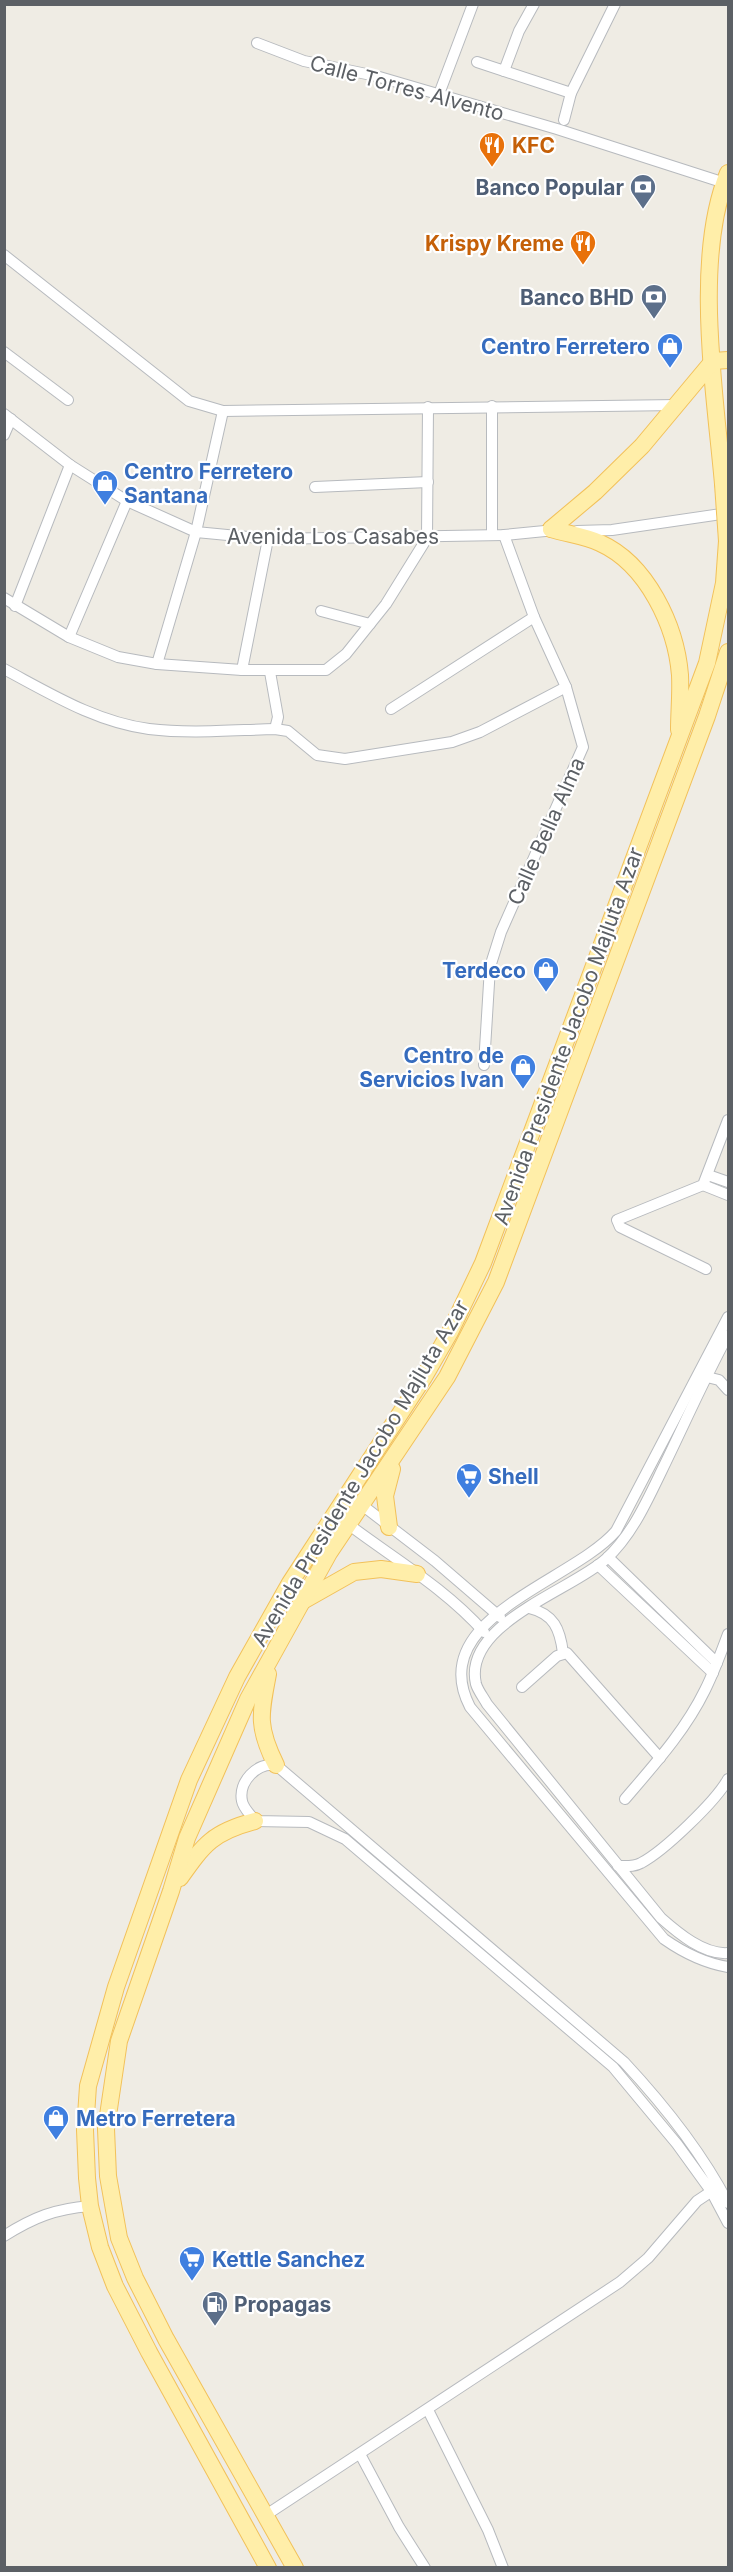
<svg xmlns="http://www.w3.org/2000/svg" width="733" height="2572" viewBox="0 0 733 2572" font-family="Inter,sans-serif">
<rect width="100%" height="100%" fill="#efece4"/>
<g fill="none" stroke-linecap="round" stroke-linejoin="round">
<!-- minor casing -->
<g stroke="#b7babe" stroke-width="12">
<g id="minor">
<polyline points="257,43 304,61 376,76 557,129 728,184"/>
<polyline points="477,62 571,93"/>
<polyline points="504,71 519,31 534,4"/>
<polyline points="439,94 473,4"/>
<polyline points="564,120 571,93 615,4"/>
<polyline points="4,255 189,401 223,411 678,405"/>
<polyline points="4,352 68,400"/>
<polyline points="4,414 70,465 127,501 196,532 268,539 504,535 555,530"/>
<polyline points="4,435 11,419"/>
<polyline points="315,487 428,482"/>
<polyline points="577,531 612,530 728,513"/>
<polyline points="492,535 492,406"/>
<polyline points="4,598 69,637 118,657 157,664 242,670 326,670 346,654 386,604 427,538 428,407"/>
<polyline points="15,606 70,465"/>
<polyline points="321,611 370,624"/>
<polyline points="69,637 127,501"/>
<polyline points="157,664 196,532 223,411"/>
<path d="M4 669C51 694 96 722 149 729 190 734 234 730 275 729L288 731 317 755 345 759 452 742 480 732 566 687"/>
<polyline points="242,670 268,539"/>
<polyline points="270,672 278,717 275,729"/>
<polyline points="391,709 534,617"/>
<polyline points="484,1065 490,967 501,932 583,747 566,687 534,617 504,535"/>
<polyline points="708,1175 728,1182"/>
<polyline points="703,1185 728,1195"/>
<polyline points="706,1269 620,1227 617,1220 703,1185 728,1120"/>
<path d="M728 1317 616 1531C572 1582 424 1618 470 1707L664 1939C684 1953 704 1963 728 1967"/>
<path d="M728 1335C704 1379 684 1425 662 1470 647 1501 632 1535 606 1559 572 1590 462 1624 476 1684 478 1691 484 1698 487 1704L661 1918C678 1933 704 1955 728 1953"/>
<polyline points="707,1377 719,1380 728,1390"/>
<polyline points="358,1502 435,1561 500,1617"/>
<path d="M344 1521C391 1557 444 1587 484 1632"/>
<polyline points="608,1557 717,1663"/>
<polyline points="598,1565 713,1673"/>
<path d="M529 1608C554 1614 560 1629 563 1653"/>
<polyline points="522,1687 557,1656 567,1653 660,1758"/>
<path d="M625 1799C654 1765 685 1731 705 1690 714 1672 721 1653 728 1634"/>
<path d="M618 1866C627 1866 634 1867 641 1863 664 1851 716 1801 728 1779"/>
<path d="M728 2203C701 2151 664 2105 624 2062L276 1765C257 1762 238 1782 242 1801 243 1808 251 1815 255 1821L309 1822 345 1839 613 2067 677 2144 711 2191 728 2223"/>
<path d="M4 2236C34 2217 55 2209 90 2206"/>
<polyline points="428,2410 488,2530 503,2568"/>
<polyline points="360,2454 399,2527 425,2568"/>
<polyline points="266,2515 620,2282 648,2258 697,2201 715,2189"/>
</g>
</g>
<!-- primary casing -->
<g stroke="#f2c15a" stroke-width="18">
<g id="primary">
<path d="M723 484C715 393 693 258 728 173"/>
<path d="M551 529C567 534 585 536 600 543 647 564 676 626 680 675 681 693 679 712 679 730"/>
<polyline points="551,529 595,492 642,446 713,361 728,360"/>
<polyline points="389,1527 385,1496 392,1469"/>
<polyline points="301,1602 354,1572 381,1569 417,1574"/>
<path d="M268 1674C260 1715 257 1727 276 1765"/>
<path d="M180 1878C204 1844 213 1832 255 1821"/>
<polyline points="268,2568 149,2352 115,2286 100,2247 90,2206 87,2178 85,2130 88,2086 116,1987 189,1780 237,1677 290,1583 424,1377 450,1332 483,1263 707,663 724,583 727,541"/>
<polyline points="295,2568 166,2339 135,2278 119,2238 108,2176 106,2129 119,2041 171,1891 187,1838 248,1699 329,1553 447,1377 496,1282 707,716 728,652"/>
</g>
</g>
<!-- minor -->
<use href="#minor" stroke="#fff" stroke-width="10"/>
<!-- primary -->
<use href="#primary" stroke="#ffeea9" stroke-width="16"/>
<!-- primary-bridge casing -->
<g stroke="#f2c15a" stroke-width="18" stroke-linecap="butt">
<polyline id="primary-bridge" points="723,484 727,541"/>
</g>
<!-- primary-bridge -->
<use href="#primary-bridge" stroke="#ffeea9" stroke-width="16"/>
</g>
<!-- icons -->
<defs>
<g id="restaurant-pin" transform="scale(1.35)"><path d="M0 17L-7.5 6A9.5 9.5 0 1 1 7.5 6Z" fill="#e8710a" stroke="#fff"/><path d="M-5-6h1v4h1v-4h1v4h1v-4h1v5L-1.5 .5V6h-2V.5L-5-1ZM5-6V6H3V1.5H1.5Q1.5-4 5-6Z" fill="#fff"/></g>
<g id="bank-pin" transform="scale(1.35)"><path d="M0 17L-7.5 6A9.5 9.5 0 1 1 7.5 6Z" fill="#5c6f8a" stroke="#fff"/><path d="M-6-4H6V4H-6ZM0-2.3a2.3 2.3 0 1 0 0 4.6a2.3 2.3 0 1 0 0-4.6Z" fill="#fff"/></g>
<g id="shop-pin" transform="scale(1.35)"><path d="M0 17L-7.5 6A9.5 9.5 0 1 1 7.5 6Z" fill="#3f7fe0" stroke="#fff"/><path d="M-5-2.5h2.3a2.7 3.5 0 0 1 5.4 0H5L5.5 6h-11ZM-1.5-2.5h3a1.5 2.3 0 0 0-3 0Z" fill="#fff"/></g>
<g id="supermarket-pin" transform="scale(1.35)"><path d="M0 17L-7.5 6A9.5 9.5 0 1 1 7.5 6Z" fill="#3f7fe0" stroke="#fff"/><path d="M-6-5.5h2.5l.6 2H6L4.5 2H-2.5L-4.4-4H-6ZM-1.5 3.2a1.3 1.3 0 1 0 .1 0ZM3 3.2a1.3 1.3 0 1 0 .1 0Z" fill="#fff"/></g>
<g id="fuel-pin" transform="scale(1.35)"><path d="M0 17L-7.5 6A9.5 9.5 0 1 1 7.5 6Z" fill="#5c6f8a" stroke="#fff"/><path d="M-5.5-6h7V0h2V4h1.3V-2.5L3-4.5l.8-.8L6-3V5H2.5V1h-1V6h-7ZM-4.2-4.7v3.2H.2V-4.7Z" fill="#fff"/></g>
</defs>
<g fill-rule="evenodd">
<use href="#restaurant-pin" x="492" y="145"/>
<use href="#bank-pin" x="643" y="187"/>
<use href="#restaurant-pin" x="583" y="243"/>
<use href="#bank-pin" x="654" y="297"/>
<use href="#shop-pin" x="670" y="346"/>
<use href="#shop-pin" x="105" y="483"/>
<use href="#shop-pin" x="546" y="970"/>
<use href="#shop-pin" x="523" y="1067"/>
<use href="#supermarket-pin" x="469" y="1476"/>
<use href="#shop-pin" x="56" y="2118"/>
<use href="#supermarket-pin" x="192" y="2259"/>
<use href="#fuel-pin" x="215" y="2304"/>
</g>
<g text-anchor="middle" dominant-baseline="central" stroke-width="4.5" stroke-linejoin="round" paint-order="stroke">
<!-- street labels -->
<g font-size="21" fill="#5c6065" stroke="#fff">
<text transform="translate(407 88) rotate(15)">Calle Torres Alvento</text>
<text x="333" y="536">Avenida Los Casabes</text>
<text transform="translate(546 831) rotate(-66)">Calle Bella Alma</text>
<text transform="translate(568 1036) rotate(-70)">Avenida Presidente Jacobo Majluta Azar</text>
<text transform="translate(360 1473) rotate(-59)">Avenida Presidente Jacobo Majluta Azar</text>
</g>
<!-- food labels -->
<g font-size="21" font-weight="bold" fill="#c56008" stroke="#fff" text-anchor="start">
<text x="512" y="145">KFC</text>
<text x="564" y="243" text-anchor="end">Krispy Kreme</text>
</g>
<!-- service labels -->
<g font-size="21" font-weight="bold" fill="#4e5e75" stroke="#fff" text-anchor="end">
<text x="624" y="187">Banco Popular</text>
<text x="634" y="297">Banco BHD</text>
<text x="234" y="2304" text-anchor="start">Propagas</text>
</g>
<!-- shop labels -->
<g font-size="21" font-weight="bold" fill="#366cbe" stroke="#fff" text-anchor="start">
<text x="650" y="346" text-anchor="end">Centro Ferretero</text>
<text x="124" y="471">Centro Ferretero<tspan x="124" dy="24">Santana</tspan></text>
<text x="526" y="970" text-anchor="end">Terdeco</text>
<text x="504" y="1055" text-anchor="end">Centro de<tspan x="504" dy="24">Servicios Ivan</tspan></text>
<text x="488" y="1476">Shell</text>
<text x="76" y="2118">Metro Ferretera</text>
<text x="212" y="2259">Kettle Sanchez</text>
</g>
</g>
<!-- border -->
<rect width="733" height="2572" fill="none" stroke="#5c6065" stroke-width="12"/>
</svg>
